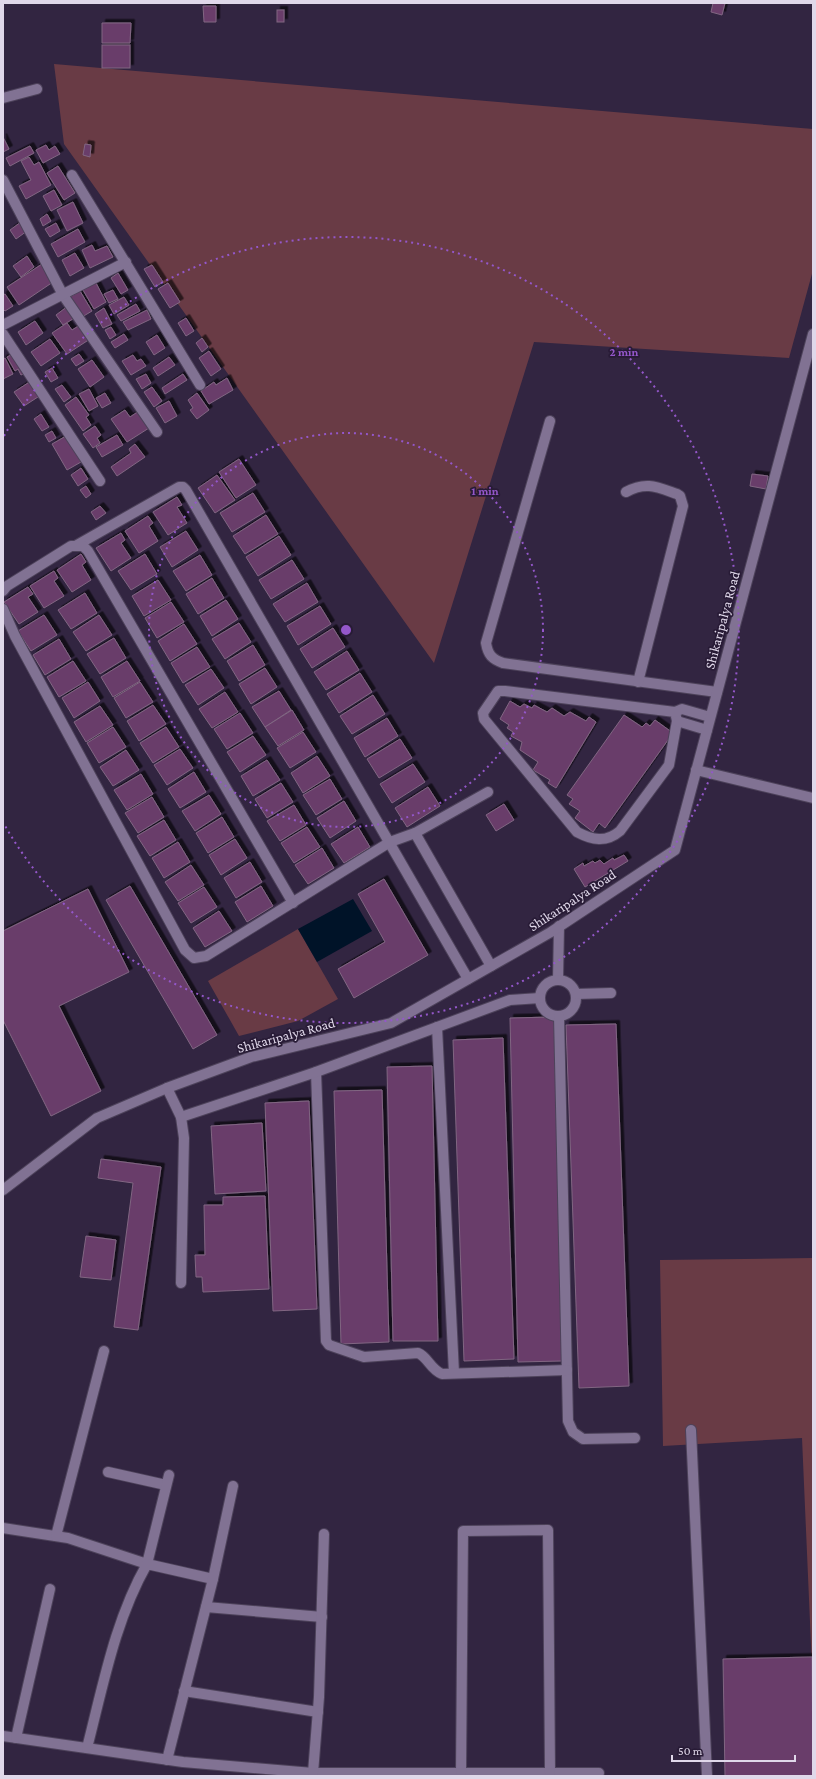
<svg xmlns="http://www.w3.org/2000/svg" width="816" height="1779" viewBox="0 0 816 1779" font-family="'Crimson Pro',serif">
<defs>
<filter id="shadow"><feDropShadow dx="3.5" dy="-3.5" stdDeviation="0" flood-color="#0009"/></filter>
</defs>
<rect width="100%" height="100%" fill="#322541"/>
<!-- green -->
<g fill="#693b45">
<polygon points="54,64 813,129 813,270 789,358 534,342 434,663 64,144"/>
<polygon points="298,929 338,999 298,1021 239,1036 208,981"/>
<polygon points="813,1258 813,1691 802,1438 663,1446 660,1260"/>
</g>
<!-- water -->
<polygon fill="#001328" points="353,899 372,931 317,962 298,929"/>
<!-- building -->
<g fill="#693d6b" stroke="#816682" filter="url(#shadow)">
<polygon points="713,3 725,3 722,15 711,12"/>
<polygon points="203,6 216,6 216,22 204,22"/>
<rect x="277" y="10" width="7" height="12"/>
<polygon points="102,23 131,23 130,43 102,43"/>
<rect x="102" y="45" width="28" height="23"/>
<polygon points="3,137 9,149 3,152"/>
<polygon points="85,144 91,145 90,157 83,155"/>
<polygon points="46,145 49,150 55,146 60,154 43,163 36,150"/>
<polygon points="30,146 34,153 10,166 6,158"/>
<polygon points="29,157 34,165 39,162 51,185 26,199 19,186 31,180 21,161"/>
<polygon points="58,166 75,193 64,200 47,173"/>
<polygon points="54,190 62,205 51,211 43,196"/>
<polygon points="73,202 83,223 67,231 57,210"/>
<polygon points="47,214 51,221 43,226 40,219"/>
<polygon points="21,222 27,231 16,239 10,230"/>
<polygon points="56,223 60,231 50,237 45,229"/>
<polygon points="78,229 85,242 58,257 51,244"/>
<polygon points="92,245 95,251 107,246 113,257 90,268 82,250"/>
<polygon points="75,253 84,268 70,276 62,260"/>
<polygon points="27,256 34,267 21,277 13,266"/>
<polygon points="42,264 53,282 19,305 7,287"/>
<polygon points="152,265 163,282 155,287 144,269"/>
<polygon points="118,273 128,290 121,294 111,278"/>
<polygon points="96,283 106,302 94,309 83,290"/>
<polygon points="168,283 180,302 170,308 158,289"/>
<polygon points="113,290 118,299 109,303 104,294"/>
<polygon points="80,291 92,311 82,317 70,297"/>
<polygon points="5,294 13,306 5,311 3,309 3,295"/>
<polygon points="124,297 129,305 114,314 109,305"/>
<polygon points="136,304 140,311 121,321 117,315"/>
<polygon points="68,306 76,317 63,325 56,315"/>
<polygon points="104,308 112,324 103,328 95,314"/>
<polygon points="147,310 151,319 128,330 123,322"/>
<polygon points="186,318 194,331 186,336 178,323"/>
<polygon points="35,321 43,333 26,345 18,332"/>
<polygon points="67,323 72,330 80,325 90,339 67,354 52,333"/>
<polygon points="111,327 116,335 110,339 105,330"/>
<polygon points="124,334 128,340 115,348 111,342"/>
<polygon points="157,335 165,348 154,355 146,342"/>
<polygon points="202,338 208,347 202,352 196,343"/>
<polygon points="50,339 60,353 41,366 31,352"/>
<polygon points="209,351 221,369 211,376 199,358"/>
<polygon points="15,353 25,373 21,375 18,369 15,371 7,357"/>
<polygon points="79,354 84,361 76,366 71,359"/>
<polygon points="133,355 137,361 141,359 146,366 131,375 122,361"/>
<polygon points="169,357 175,365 158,376 153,368"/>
<polygon points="5,358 13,374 3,379 3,359"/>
<polygon points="92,360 104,377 90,387 78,369"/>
<polygon points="52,368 58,378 51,382 45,372"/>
<polygon points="146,374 151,383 142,389 136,379"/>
<polygon points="183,374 187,380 165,394 162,388"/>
<polygon points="227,378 233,390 209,404 201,391 214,382 216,385"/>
<polygon points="31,381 41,395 24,406 14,392"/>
<polygon points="62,385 71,397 64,402 55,389"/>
<polygon points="152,387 162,401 154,407 144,392"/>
<polygon points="89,389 98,406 89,411 79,394"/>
<polygon points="105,393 111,403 102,408 96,398"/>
<polygon points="197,393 209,410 197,419 190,410 193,408 188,400"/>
<polygon points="76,397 89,415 86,417 91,425 83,431 65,405"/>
<polygon points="169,401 177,416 165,423 156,408"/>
<polygon points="125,410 130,417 139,411 149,428 127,442 111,419"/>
<polygon points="41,414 49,427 42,431 34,419"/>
<polygon points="95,426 101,435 97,438 100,443 93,448 83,434"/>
<polygon points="52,431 56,438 49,442 45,435"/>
<polygon points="117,435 123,445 102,457 96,447"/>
<polygon points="66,436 81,462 67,470 52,444"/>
<polygon points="135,444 145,457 117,476 111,467 131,453 129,449"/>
<polygon points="239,459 256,485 236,498 219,472"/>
<polygon points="81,468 88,479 78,486 71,475"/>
<polygon points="752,474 768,476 766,489 750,486"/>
<polygon points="217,475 235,500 215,513 198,488"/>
<polygon points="86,486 91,494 86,498 80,490"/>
<polygon points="253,493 265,512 232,532 220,513"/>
<polygon points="177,497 182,505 177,507 187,523 168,535 153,512"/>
<polygon points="100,506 106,513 96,520 91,512"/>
<polygon points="266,515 278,534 245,554 233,536"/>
<polygon points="148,516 153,523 149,526 158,541 139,553 125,531"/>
<polygon points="186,531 198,550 172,567 160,547"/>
<polygon points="121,533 125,540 121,543 131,558 111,571 96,548"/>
<polygon points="279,536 291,555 258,576 246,557"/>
<polygon points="81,554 86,562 82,565 91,580 72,592 57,570"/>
<polygon points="145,554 157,574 131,590 118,571"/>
<polygon points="200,555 212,575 186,591 173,571"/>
<polygon points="292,560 304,579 271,599 259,580"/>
<polygon points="54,571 58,578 54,581 64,596 44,608 30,586"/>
<polygon points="212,578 224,598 198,614 186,594"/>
<polygon points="158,580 171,600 144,616 132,596"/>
<polygon points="307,583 318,602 285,622 273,604"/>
<polygon points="28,587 33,594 28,597 38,612 19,624 4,602"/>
<polygon points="85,593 97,613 71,629 58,610"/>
<polygon points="226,600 238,619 212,636 200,616"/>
<polygon points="171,602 184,622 157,638 145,618"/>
<polygon points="320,606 331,624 298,645 287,626"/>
<polygon points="44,615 57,635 31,651 18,631"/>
<polygon points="99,615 112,635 86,651 73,632"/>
<polygon points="239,623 251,642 225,659 212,639"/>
<polygon points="184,624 197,644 170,661 158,641"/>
<polygon points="333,628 345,647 312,668 300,649"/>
<polygon points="114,638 126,658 100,674 87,654"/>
<polygon points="59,639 71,659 45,675 33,655"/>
<polygon points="253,645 265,665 239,681 227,661"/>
<polygon points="197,647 210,667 183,683 171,663"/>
<polygon points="347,651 359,670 326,690 314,672"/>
<polygon points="73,661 86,681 59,697 47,677"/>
<polygon points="127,661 140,681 113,697 101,677"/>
<polygon points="265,668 277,687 251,704 239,684"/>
<polygon points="211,669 224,688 198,705 185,685"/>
<polygon points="360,673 372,692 339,713 327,694"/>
<polygon points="88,682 100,701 74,718 62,698"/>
<polygon points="140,682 153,702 126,718 114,698"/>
<polygon points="279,691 291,710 265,727 252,707"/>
<polygon points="225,692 238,712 212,728 199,709"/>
<polygon points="373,695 385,714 352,734 340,716"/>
<polygon points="510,701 520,707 524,704 532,708 534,705 547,712 552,708 564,716 570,712 586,721 589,717 596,722 556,788 548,783 550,780 533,770 538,762 520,750 522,742 511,736 513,732 507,728 509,725 500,719"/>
<polygon points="153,705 166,724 139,741 127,721"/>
<polygon points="100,706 113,725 86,742 74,722"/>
<polygon points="292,710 304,730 278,746 265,727"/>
<polygon points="240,713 253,733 227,749 214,729"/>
<polygon points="624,715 642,727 646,723 650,726 655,720 673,733 605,828 599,823 593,832 575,818 580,811 569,804 573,799 567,795"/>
<polygon points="387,718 398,736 365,757 354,738"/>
<polygon points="113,727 126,747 99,763 87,743"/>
<polygon points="166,727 179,747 153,763 140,743"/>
<polygon points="303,732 316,752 290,768 277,748"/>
<polygon points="253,736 266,755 240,772 227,752"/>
<polygon points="400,739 412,758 379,778 367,759"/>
<polygon points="180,749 193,768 167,785 154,765"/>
<polygon points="126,750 139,770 113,786 100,767"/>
<polygon points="317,756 330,776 303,793 291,773"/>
<polygon points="267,760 280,780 253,796 241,776"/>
<polygon points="413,764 425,782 392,803 380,784"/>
<polygon points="194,772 206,792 180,808 168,789"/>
<polygon points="141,774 153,794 127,810 114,790"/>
<polygon points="330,779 342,799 316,815 303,795"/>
<polygon points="281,783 293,802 267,818 255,799"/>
<polygon points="428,787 440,806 407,827 395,808"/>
<polygon points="209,795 221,814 195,831 182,811"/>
<polygon points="152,797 164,817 138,833 125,813"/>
<polygon points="344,801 356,821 330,838 317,818"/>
<polygon points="504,804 514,820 496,831 486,815"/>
<polygon points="294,805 306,825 280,841 267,821"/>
<polygon points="222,817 234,837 208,853 196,833"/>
<polygon points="164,820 176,840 150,856 137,836"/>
<polygon points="307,827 320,847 294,863 281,843"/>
<polygon points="358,827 370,847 344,863 331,844"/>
<polygon points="235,839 247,858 221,875 209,855"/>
<polygon points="178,842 190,862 164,878 152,858"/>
<polygon points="322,848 334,868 308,884 295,865"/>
<polygon points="624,855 628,861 585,887 574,869 583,863 584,866 593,861 595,863 600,860 604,864 613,858 614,860"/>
<polygon points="250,862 262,882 236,898 224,878"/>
<polygon points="191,865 204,885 178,901 165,882"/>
<polygon points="384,879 428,955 354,998 338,969 385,942 358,894"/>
<polygon points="130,886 217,1035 193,1049 106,900"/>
<polygon points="261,886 273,906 247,922 235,902"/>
<polygon points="204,887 217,907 191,923 178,903"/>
<polygon points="88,889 129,972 59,1006 101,1091 51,1116 3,1020 3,931"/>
<polygon points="219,911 232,931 205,947 193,928"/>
<polygon points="554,1017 562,1361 518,1362 510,1018"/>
<polygon points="616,1024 629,1386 579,1388 566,1025"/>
<polygon points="503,1038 514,1359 464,1361 453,1040"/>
<polygon points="432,1066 438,1341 393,1341 387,1067"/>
<polygon points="382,1090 389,1342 341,1344 334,1091"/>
<polygon points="309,1101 317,1309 273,1311 265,1103"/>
<polygon points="262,1123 266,1191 215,1194 211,1126"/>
<polygon points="101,1159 161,1167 138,1330 114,1327 133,1183 98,1178"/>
<polygon points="265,1196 269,1289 203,1292 202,1277 196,1277 195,1255 205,1255 204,1205 223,1205 223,1197"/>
<polygon points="86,1236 116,1240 111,1280 80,1277"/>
<polygon points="812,1657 813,1776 725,1776 723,1659"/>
</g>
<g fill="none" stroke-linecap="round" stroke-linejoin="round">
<!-- minor casing -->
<g stroke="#4d425a" stroke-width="12">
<g id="minor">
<polyline points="3,98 37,89"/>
<polyline points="72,175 200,385"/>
<polyline points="3,180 63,295 157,432"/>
<polyline points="3,325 126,262"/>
<polyline points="3,334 100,481"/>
<path d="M550 421 486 643C488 655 492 659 503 663L717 692"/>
<path d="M626 492C646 481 657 487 677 494L680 496 683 506 638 682"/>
<polyline points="77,545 179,487 183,487 186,490 468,979"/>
<polyline points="3,591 7,586 71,546 83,546 88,551 293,903"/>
<polyline points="3,609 15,636 185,950 194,958 206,956 390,842 415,833 488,792"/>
<path d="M675 712 677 721 669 765 620 831C606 843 592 840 577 832L484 719 483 713 498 691H505L675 712 682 709 710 717"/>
<polyline points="677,721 707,730"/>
<polyline points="696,770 813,798"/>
<polyline points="415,833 491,966"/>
<polyline points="558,980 559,926"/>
<circle cx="558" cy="998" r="18"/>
<polyline points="576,994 611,993"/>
<polyline points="559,1016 568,1421 573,1432 583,1439 635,1438"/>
<polyline points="437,1027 454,1373"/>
<path d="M316 1072 326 1341 329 1345 364 1357 418 1353C428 1357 430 1369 442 1374L567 1370"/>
<polyline points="167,1088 181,1117"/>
<polyline points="3,1190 97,1118 167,1088 251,1057 391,1023 551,932 675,850 813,334"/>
<polyline points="181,1283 184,1138 181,1117 316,1072 510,1000 540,998"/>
<polyline points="691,1430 707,1776"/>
<polyline points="108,1472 166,1485"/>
<polyline points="3,1528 68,1538 147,1564 169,1475"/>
<polyline points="56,1536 104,1351"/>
<polyline points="206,1607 322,1617"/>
<polyline points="184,1691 318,1712"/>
<polyline points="3,1736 183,1762 313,1773 599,1773"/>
<polyline points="16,1738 50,1589"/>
<path d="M87 1748C103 1686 115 1620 147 1564L213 1579"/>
<polyline points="167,1760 213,1579 233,1486"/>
<polyline points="313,1773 319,1697 324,1534"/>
<polyline points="461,1773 463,1531 548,1530 550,1773"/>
</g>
</g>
<!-- minor -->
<use href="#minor" stroke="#817293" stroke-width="10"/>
</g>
<!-- distance rings -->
<g fill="none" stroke="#9457ca" stroke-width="2" stroke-dasharray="2 4">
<circle cx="346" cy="630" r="197"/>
<path d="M4 436A393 393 0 1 1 4 824"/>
</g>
<g text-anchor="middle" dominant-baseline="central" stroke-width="3.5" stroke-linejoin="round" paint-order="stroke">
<!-- street labels -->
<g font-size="14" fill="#e0d8ea" stroke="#281b36">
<text transform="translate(722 620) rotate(-75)">Shikaripalya Road</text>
<text transform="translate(572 900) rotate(-33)">Shikaripalya Road</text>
<text transform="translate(286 1035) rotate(-15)">Shikaripalya Road</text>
</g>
</g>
<circle cx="346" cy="630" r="6" fill="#9457ca" stroke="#281b36" stroke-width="2"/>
<g font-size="12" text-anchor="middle" font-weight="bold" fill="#9457ca" stroke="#281b36" stroke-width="3.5" stroke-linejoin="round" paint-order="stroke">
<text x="624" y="356">2 min</text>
<text x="485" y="495">1 min</text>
</g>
<!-- border -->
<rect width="816" height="1779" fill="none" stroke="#e0d8ea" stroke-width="8"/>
<!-- scale -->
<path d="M672 1755v6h123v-6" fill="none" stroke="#e0d8ea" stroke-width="2"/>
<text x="678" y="1755" font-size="12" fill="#e0d8ea" stroke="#281b36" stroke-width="3" paint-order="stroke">50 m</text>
</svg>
